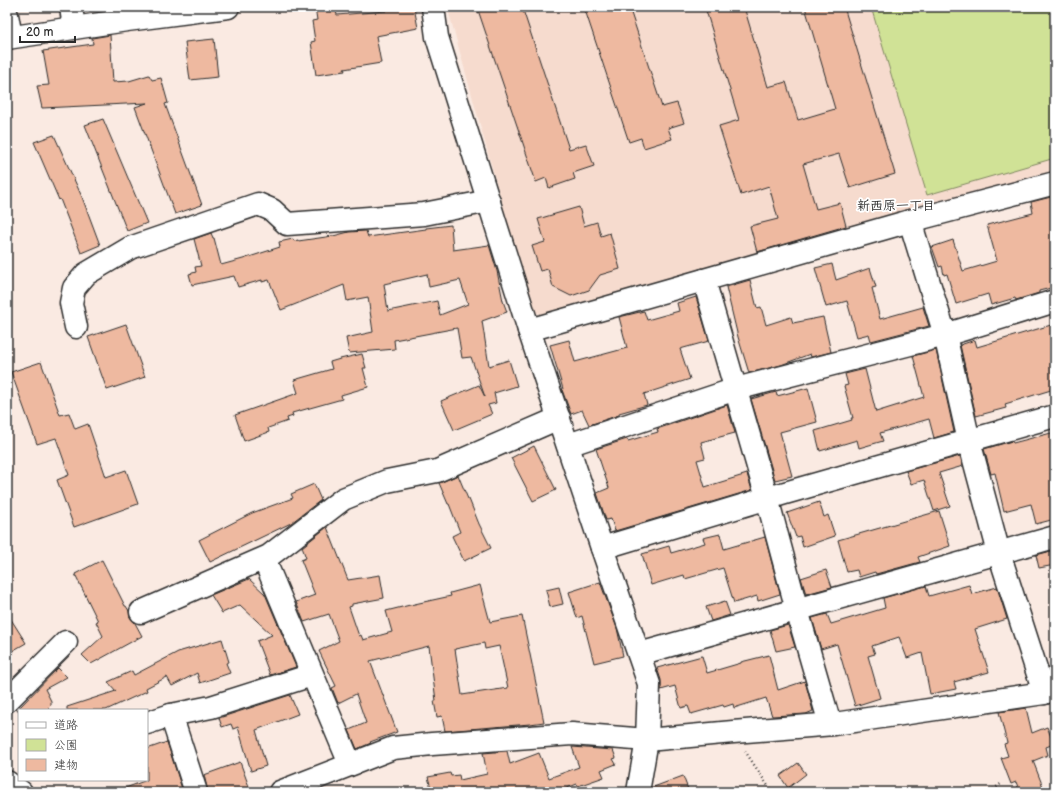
<svg xmlns="http://www.w3.org/2000/svg" width="1062" height="799" viewBox="0 0 1062 799" font-family="'Balsamiq Sans','Klee One',sans-serif">
<rect width="100%" height="100%" fill="#faeae2"/>
<filter id="ink" filterUnits="userSpaceOnUse"><feTurbulence type="fractalNoise" baseFrequency=".025" numOctaves="2"/><feDisplacementMap in="SourceGraphic" scale="8" xChannelSelector="R" yChannelSelector="G"/><feConvolveMatrix kernelMatrix="1 2 1 2 8 2 1 2 1" color-interpolation-filters="sRGB"/></filter>
<g filter="url(#ink)">
<!-- built -->
<polygon fill="#f6dbce" points="451,7 1055,7 1055,173 545,316 532,311 449,13"/>
<!-- green -->
<polygon fill="#d0e296" stroke="#7e8660" points="871,7 1055,7 1055,158 927,195"/>
<!-- building -->
<g fill="#eeb9a0" stroke="#2b2b2b" fill-rule="evenodd">
<polygon points="315,7 335,7 337,15 386,11 385,7 414,7 418,28 376,36 381,63 344,69 345,71 316,75 311,42 315,41 312,21 317,20"/>
<polygon points="477,7 522,7 569,149 586,144 594,166 573,173 575,179 549,188 546,178 536,182"/>
<polygon points="584,7 629,7 662,107 677,103 684,123 668,128 672,139 644,148 641,138 629,142"/>
<polygon points="705,7 744,7 768,87 786,82 798,120 835,109 805,7 844,7 895,174 850,188 839,154 803,164 816,209 840,203 846,226 757,252 750,226 778,219 769,186 741,195 719,126 739,120"/>
<polygon points="110,35 113,82 129,81 149,75 152,80 161,78 168,103 165,104 202,205 175,214 135,107 147,103 42,108 37,86 49,85 43,51 93,44 92,38"/>
<polygon points="214,39 218,77 190,80 185,42"/>
<polygon points="103,119 147,223 127,231 85,125"/>
<polygon points="54,135 82,197 100,245 81,253 60,199 59,200 34,142"/>
<polygon points="1051,197 1055,214 1055,287 1039,291 1039,293 1016,300 1015,298 991,305 988,294 956,304 947,274 944,275 942,266 939,267 932,247 953,240 963,271 997,261 987,225 1033,213 1031,202"/>
<polygon points="579,207 584,226 597,222 601,236 610,233 620,269 600,275 589,290 571,296 553,287 548,269 540,271 532,246 545,242 538,219"/>
<path d="M451 225 453 250 489 245 497 271 503 301 507 312 482 321 489 366 509 360 517 386 494 393 496 403 488 405 492 414 454 430 441 401 479 385 485 397 471 357 462 358 457 328 394 340 395 349 349 353 346 338 373 332 368 297 347 301 344 285 281 310 269 280 262 282V280L238 287 234 276 192 285 189 274 196 272 195 267 201 266 194 239 211 233 213 238H214L221 265 243 259 280 247 279 242 293 239 294 241 298 240V241L333 236 349 232 366 231 368 237 426 229V228ZM427 274 429 287 460 280 468 304 440 315 437 301 388 311 384 284Z"/>
<polygon points="832,264 836,280 870,268 876,287 872,288 880,319 923,307 929,326 871,341 869,334 857,337 847,301 826,307 815,268"/>
<polygon points="750,280 757,308 761,307 766,325 791,317 793,323 823,317 831,352 811,357 810,354 781,365 749,373 738,337 726,287"/>
<polygon points="696,297 709,341 680,349 690,379 644,394 647,405 619,413 619,415 589,425 582,410 571,414 562,390 563,389 550,345 569,340 575,362 627,348 619,317 644,311 647,320 679,311 677,303"/>
<polygon points="126,324 145,377 107,390 88,337"/>
<polygon points="1051,325 1055,334 1055,386 1050,388 1051,390 1005,404 1006,408 976,416 960,345 975,340 977,347"/>
<polygon points="936,350 954,432 934,438 929,419 880,433 883,441 859,448 857,440 820,451 815,431 852,420 851,418 853,418 844,386 848,385 845,374 865,369 876,412 924,397 913,356"/>
<polygon points="362,354 366,368 363,368 368,387 341,395 342,399 292,413 293,416 287,418 288,421 268,428 269,432 244,441 235,415 298,393 294,380 332,369 330,362 340,359"/>
<polygon points="41,362 60,415 69,413 75,429 88,424 106,477 126,470 138,504 74,527 57,480 69,475 56,438 37,444 11,372"/>
<polygon points="808,388 817,422 780,432 792,476 775,480 751,399 776,392 777,396"/>
<polygon points="727,405 735,433 701,442 705,458 697,460 705,487 747,474 752,490 615,531 611,519 606,520 597,493 609,488 596,449 627,439 628,441 658,432 657,429"/>
<polygon points="1055,432 1055,472 1051,473 1055,488 1055,519 1036,524 1031,504 1004,511 995,473 991,474 984,449 1012,441 1013,443"/>
<polygon points="534,446 556,490 533,501 511,458"/>
<polygon points="960,456 963,466 939,473 950,506 934,511 924,480 911,484 906,471"/>
<polygon points="458,475 468,499 469,499 479,524 491,548 464,561 452,536 460,532 449,504 448,504 439,483"/>
<polygon points="314,484 321,500 291,523 210,562 199,540 252,513 293,498 291,494"/>
<polygon points="819,502 824,517 828,515 835,536 803,547 800,536 796,537 787,513"/>
<polygon points="939,511 950,546 918,557 920,562 876,574 875,572 859,577 857,570 847,572 838,540"/>
<path d="M327 527 348 580 380 575 384 598 352 604V606L349 607 359 636 361 635 363 640 392 632 386 611 410 605 451 596 450 593 480 585 490 622 522 616 544 722 530 724 445 731 442 716 437 717 434 701H436L429 646 370 661 397 732 370 742 371 743 357 749 349 730 366 723 356 694 338 703 332 688 336 686 319 651 339 641 329 614 304 622 296 602 315 595 301 560 306 558 302 547ZM484 643 485 649 499 646 508 688 462 695 455 649Z"/>
<polygon points="720,534 724,549 765,537 780,594 758,601 757,596 734,603 723,568 685,579 684,575 651,585 642,554 669,546 671,553 705,543 703,538"/>
<polygon points="1055,550 1055,565 1039,568 1036,555"/>
<polygon points="102,560 125,606 126,606 129,611 130,617 135,623 142,636 91,664 82,655 103,636 96,622 98,621 75,574"/>
<polygon points="826,570 832,587 806,594 801,578"/>
<polygon points="249,579 265,594 296,667 270,675 257,641 272,635 240,605 222,613 211,595"/>
<polygon points="600,582 617,628 623,656 594,663 582,616 577,618 569,592"/>
<polygon points="969,585 972,594 997,587 1007,619 975,629 989,672 954,682 956,689 930,694 922,653 907,658 899,637 872,646 875,654 868,656 880,698 855,706 837,644 821,649 812,618 827,614 831,624 885,608 883,598 926,586 929,596"/>
<polygon points="559,587 563,604 550,607 546,590"/>
<polygon points="725,601 730,615 711,621 706,607"/>
<polygon points="7,613 26,643 7,654"/>
<polygon points="788,625 795,647 776,651 770,630"/>
<polygon points="222,639 229,662 226,663 230,673 200,683 197,673 172,686 167,677 146,688 147,691 106,710 67,710 67,707 116,691 108,682 132,671 134,675 178,652"/>
<polygon points="769,655 778,690 805,681 813,711 806,714 772,716 766,698 734,708 733,704 724,707 723,705 691,714 688,706 681,708 675,686 661,690 661,680 657,668 702,656 707,673 741,663 741,662"/>
<polygon points="58,668 67,677 45,689 51,701 51,705 46,710 17,710"/>
<polygon points="290,695 298,714 256,730 266,766 251,771 238,727 233,729 231,724 222,727 219,718"/>
<polygon points="1026,708 1032,733 1047,727 1054,744 1046,747 1048,755 1033,761 1045,792 1020,792 1016,782 1011,784 1001,758 1008,756 1004,744 1007,743 999,712"/>
<polygon points="167,742 183,792 120,792 120,790 147,780 147,749"/>
<polygon points="572,747 613,750 616,758 613,759 616,764 601,770 604,777 578,786 577,784 557,792 432,792 428,777 450,773 451,776 459,775 460,780 487,774 483,753 507,751 510,764 539,753 549,778 579,767"/>
<polygon points="240,762 251,792 208,792 204,775"/>
<polygon points="798,763 806,774 788,788 780,776"/>
<polygon points="683,776 689,792 651,792 651,788"/>
</g>
<g fill="none" stroke-linecap="round" stroke-linejoin="round">
<!-- street casing -->
<g stroke="#2b2b2b" stroke-width="25">
<g id="street">
<polyline points="71,7 74,28"/>
<polyline points="433,7 437,37 529,330 602,548 649,684 647,740 638,792"/>
<polyline points="7,15 11,37"/>
<polyline points="7,38 127,20 228,7"/>
<polyline points="910,221 945,335 969,441 999,553 1044,693"/>
<polyline points="704,280 767,498 797,610 830,724"/>
<polyline points="76,327 71,303 74,288 86,274 130,248 258,204 272,210 287,224 424,214 489,201"/>
<polyline points="529,330 910,221 1055,183"/>
<polyline points="568,445 736,389 945,335 1055,301"/>
<polyline points="602,548 785,493 1055,416"/>
<polyline points="264,559 350,764"/>
<polyline points="141,612 269,556 343,499 387,481 437,471 559,418"/>
<polyline points="639,654 1055,537"/>
<polyline points="7,701 66,642"/>
<polyline points="171,715 196,792"/>
<polyline points="147,723 171,715 211,707 312,675"/>
<polyline points="7,782 21,792"/>
<polyline points="280,792 393,748 432,744 572,734 647,740 733,732 834,724 1044,693 1055,689"/>
</g>
</g>
<!-- path -->
<g stroke="#2b2b2b" stroke-width="2.5" stroke-dasharray="1 3" stroke-linecap="butt">
<polyline points="745,751 772,792"/>
<polyline points="990,792 1002,783"/>
</g>
<!-- street -->
<use href="#street" stroke="#fff" stroke-width="22"/>
</g>
</g>
<g text-anchor="middle" dominant-baseline="central" stroke-width="3.5" stroke-linejoin="round" paint-order="stroke">
<!-- neighbourhood labels -->
<g font-size="13" font-weight="bold" fill="#2b2b2b" stroke="#fff">
<text x="896" y="206">新西原一丁目</text>
</g>
</g>
<!-- margin -->
<rect width="1062" height="799" fill="none" stroke="#fff" stroke-width="24"/>
<rect x="12" y="12" width="1038" height="775" fill="none" stroke="#2b2b2b" stroke-width="1.5" filter="url(#ink)"/>
<!-- legend -->
<rect x="18" y="709" width="130" height="72" fill="#ffffff" stroke="#aaaaaa"/>
<rect x="26" y="722" width="20" height="6" fill="#ffffff" stroke="#aaaaaa"/>
<text x="54" y="729" font-size="12" fill="#2b2b2b">道路</text>
<rect x="26" y="739" width="20" height="12" fill="#d0e296" stroke="#aaaaaa"/>
<text x="54" y="749" font-size="12" fill="#2b2b2b">公園</text>
<rect x="26" y="759" width="20" height="12" fill="#eeb9a0" stroke="#aaaaaa"/>
<text x="54" y="769" font-size="12" fill="#2b2b2b">建物</text>
<!-- scale -->
<path d="M20 36v6h55v-6" fill="none" stroke="#2b2b2b" stroke-width="2"/>
<text x="26" y="36" font-size="12" fill="#2b2b2b" stroke="#ffffff" stroke-width="3" paint-order="stroke">20 m</text>
</svg>
